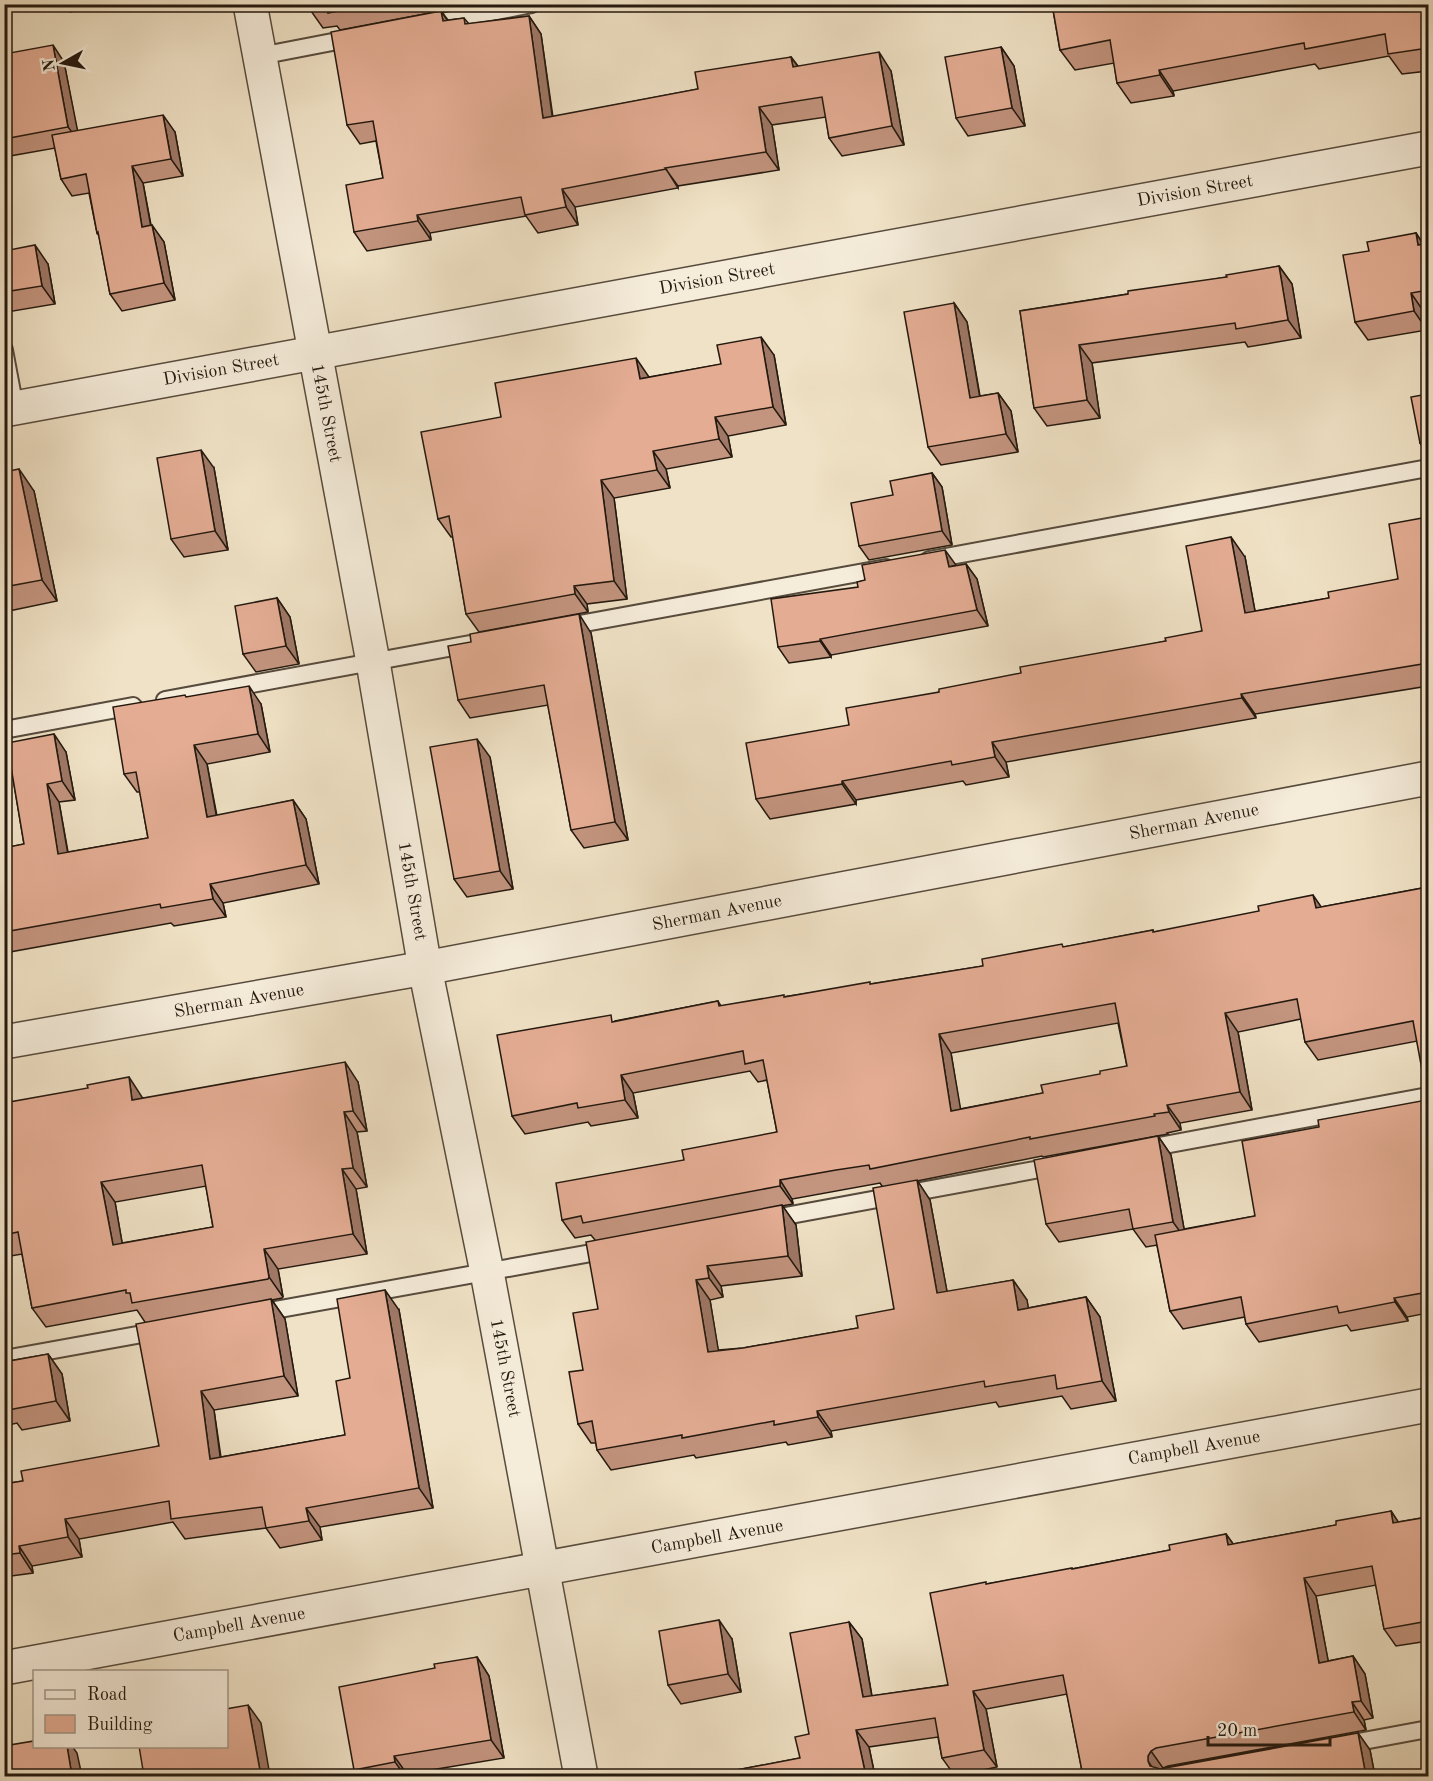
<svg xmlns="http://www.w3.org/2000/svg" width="1433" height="1781" viewBox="0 0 1433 1781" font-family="'Old Standard TT',serif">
<rect width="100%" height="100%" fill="#f0e2c6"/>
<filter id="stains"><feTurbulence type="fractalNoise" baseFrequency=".00333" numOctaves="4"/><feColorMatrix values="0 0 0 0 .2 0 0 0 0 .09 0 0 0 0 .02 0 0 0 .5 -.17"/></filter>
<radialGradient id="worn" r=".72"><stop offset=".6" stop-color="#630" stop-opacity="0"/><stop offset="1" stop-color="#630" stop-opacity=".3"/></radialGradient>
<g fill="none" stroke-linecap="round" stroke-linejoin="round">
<!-- service casing -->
<g stroke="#574b3d" stroke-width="20">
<g id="service">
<polyline points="426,25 532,4"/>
<polyline points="260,56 353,38"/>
<polyline points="4,350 15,408"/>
<polyline points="929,560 1428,468"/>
<polyline points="563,627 886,568"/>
<polyline points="165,700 470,644"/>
<polyline points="4,730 133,706"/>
<polyline points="1143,1149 1428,1096"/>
<polyline points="769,1219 1056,1166"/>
<polyline points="258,1313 608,1250"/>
<polyline points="4,1359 159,1331"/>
<polyline points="1342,1745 1428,1729"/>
</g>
</g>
<!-- minor casing -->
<g stroke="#574b3d" stroke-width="36">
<g id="minor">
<polyline points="250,4 373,662 425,968 487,1272 581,1776"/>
<polyline points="4,410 1428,148"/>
<polyline points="4,1042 425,968 1428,778"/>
<polyline points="4,1668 1428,1405"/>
</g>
</g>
<!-- service -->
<use href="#service" stroke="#f5ecda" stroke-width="16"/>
<!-- minor -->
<use href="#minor" stroke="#f5ecda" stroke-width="33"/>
</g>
<!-- wall -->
<g fill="#c3947e" stroke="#24190f" stroke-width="1.5" fill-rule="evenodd">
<polygon points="65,4 108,4 70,12"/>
<polygon points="310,4 451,4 451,9 340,30 337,26 323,28 311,11"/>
<polygon points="875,4 909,4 879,10"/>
<polygon points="1052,4 1428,4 1428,71 1402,74 1389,56 1319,69 1315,64 1173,91 1174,96 1131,103 1117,83 1114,63 1075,70 1060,50"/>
<polygon points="441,11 448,20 464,18 469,24 529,16 541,34 553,117 698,89 791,57 798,66 891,71 904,145 842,156 829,138 826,117 772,125 779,170 678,186 678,188 575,207 578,225 538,233 526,216 430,233 431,240 367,251 354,232 383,178 376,141 360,144 347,125"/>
<polygon points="1001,47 1014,66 1025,126 968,136 956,118"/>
<polygon points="4,54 64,62 77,131 175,132 183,176 143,183 151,225 164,242 175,300 122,311 110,294 99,236 97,233 89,193 72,196 61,179 55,148 4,157"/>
<polygon points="1416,233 1423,244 1428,243 1428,311 1424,312 1427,330 1368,340 1355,322 1369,251"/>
<polygon points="4,251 48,264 55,304 7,312 4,309"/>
<polygon points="1279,266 1292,284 1301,338 1248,347 1245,342 1092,363 1100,418 1047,426 1034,408 1020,311 1128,294 1227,277"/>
<polygon points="954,303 967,322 980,396 998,393 1011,411 1018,452 941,465 928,447"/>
<polygon points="774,355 786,425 728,436 732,457 666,469 670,488 614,498 627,599 587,604 588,612 479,632 466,614 453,537 451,537 438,519 501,417 649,377"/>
<polygon points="1428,394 1428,452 1426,452 1420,443"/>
<polygon points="214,468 228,550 184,557 171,539"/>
<polygon points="4,472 34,491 57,601 4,612"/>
<polygon points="932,473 942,487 952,545 869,560 859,546 893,495"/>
<polygon points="1428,517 1428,686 1255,714 1256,718 1006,762 1009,777 966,785 963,781 856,800 856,804 770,819 756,799 849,725 939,692 1166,641 1202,631 1245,557 1255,611 1329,598 1398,579"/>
<polygon points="966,564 977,579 988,626 831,655 831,657 789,663 778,647 858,587"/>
<polygon points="277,598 290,617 299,664 256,672 243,654"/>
<polygon points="591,633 628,840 584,848 571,830 548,705 470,718 458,700"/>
<polygon points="187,697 261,704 270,752 207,764 217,816 293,800 306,819 319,884 223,903 226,917 174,926 171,923 4,953 4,848 24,844 7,743 66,752 75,800 59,802 68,852 148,838 140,792 137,792 124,774"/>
<polygon points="490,757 513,889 467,897 454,879"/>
<path d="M1428 887V1313L1407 1317 1408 1321 1351 1331 1347 1325 1259 1342 1246 1324 1245 1317 1183 1329 1170 1311 1157 1245 1146 1247 1133 1229 1059 1242 1046 1224 1158 1136 1171 1155 1184 1229 1255 1216 1319 1127 1427 1100 1425 1076 1417 1041 1318 1060 1305 1042 1301 1019 1238 1032 1252 1110 1180 1123 1181 1130 1167 1133 1168 1134 1043 1157 1042 1156 917 1181 930 1200 947 1292 1013 1280 1027 1300 1028 1308 1086 1297 1100 1317 1116 1401 1071 1409 1062 1396 999 1407 996 1402 831 1431 832 1437 788 1445 786 1442 696 1458 694 1455 611 1470 597 1450 596 1443H591L578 1424 583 1370 598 1309 595 1240 591 1235 575 1238 562 1220 684 1160 777 1132 767 1080 758 1082 750 1071 633 1093 638 1118 591 1126 588 1122 525 1134 512 1116 615 1021 718 1001 721 1006 871 984 983 966 1064 947 1153 930 1154 932 1321 907ZM1118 1023 1127 1066 1043 1093 960 1109 951 1053ZM880 1183 882 1186 894 1309 858 1328 743 1348 718 1350 710 1300 723 1297 721 1286 802 1276 796 1225 782 1206 793 1204 792 1199Z"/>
<path d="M358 1082 367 1131 357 1132 367 1187 356 1189 367 1254 278 1269 283 1297 282 1298 272 1300 285 1319 298 1396 214 1410 221 1457 345 1435 350 1378 399 1310 433 1508 320 1527 322 1540 280 1548 266 1528 185 1539 173 1522 79 1539 82 1557 32 1566 33 1573 4 1577V1484L23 1481 159 1446 145 1322 137 1310 46 1327 32 1308 22 1254 4 1257V1103L142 1098ZM206 1186 213 1227 122 1243 115 1202Z"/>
<polygon points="48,1354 62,1374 70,1421 22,1430 17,1423 4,1426 4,1362"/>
<polygon points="1391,1511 1398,1522 1428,1517 1428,1641 1396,1646 1384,1629 1376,1585 1316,1596 1328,1661 1353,1656 1365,1674 1373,1718 1364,1720 1366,1730 1168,1766 1163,1768 1358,1733 1370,1750 1375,1776 1083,1776 1067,1694 986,1709 997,1767 955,1776 942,1758 938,1737 869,1747 875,1776 705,1776 800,1758 849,1622 862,1639 872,1696 948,1685 987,1584 1072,1569 1170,1550 1226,1534 1233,1544 1336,1525"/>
<polygon points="732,1639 741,1692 681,1704 668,1685"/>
<polygon points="477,1657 489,1676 504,1758 407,1774 407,1776 358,1776 354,1770 435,1668"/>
</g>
<!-- shaded-wall -->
<g fill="#9f7867" stroke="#24190f" stroke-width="1.5">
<polygon points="441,11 454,30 443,21"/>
<polygon points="529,16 541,34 555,137 543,118"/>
<polygon points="1425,26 1428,31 1428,48"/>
<polygon points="53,45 64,62 80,143 68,127"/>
<polygon points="1001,47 1014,66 1025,126 1012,108"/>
<polygon points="879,52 891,71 904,145 892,126"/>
<polygon points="791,57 804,75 793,67"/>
<polygon points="1159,70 1173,91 1174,96 1160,75"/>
<polygon points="759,107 772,125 779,170 766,152"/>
<polygon points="163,115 175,132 183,176 171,159"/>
<polygon points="132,166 143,183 154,244 142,227"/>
<polygon points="665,168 678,186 678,188 666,169"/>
<polygon points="562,189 575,207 578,225 566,207"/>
<polygon points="417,215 430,233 431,240 418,221"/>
<polygon points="152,225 164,242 175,300 164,283"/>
<polygon points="1416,233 1428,252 1418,245"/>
<polygon points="35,245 48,264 55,304 42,286"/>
<polygon points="1279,266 1292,284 1301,338 1288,320"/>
<polygon points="1411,293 1424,312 1427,330 1414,311"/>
<polygon points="954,303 967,322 983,416 970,398"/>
<polygon points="761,337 774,355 786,425 773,407"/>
<polygon points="1079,345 1092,363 1100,418 1087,400"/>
<polygon points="636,358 649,377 640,379"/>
<polygon points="998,393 1011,411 1018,452 1006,434"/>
<polygon points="715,417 728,436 732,457 719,439"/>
<polygon points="201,450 214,468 228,550 215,531"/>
<polygon points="653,451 666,469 670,488 657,470"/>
<polygon points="19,469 34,491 57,601 42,580"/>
<polygon points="932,473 942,487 952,545 942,531"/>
<polygon points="601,480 614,498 627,599 614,581"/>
<polygon points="1231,537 1245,557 1259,633 1245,613"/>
<polygon points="945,550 956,565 949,567"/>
<polygon points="966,564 977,579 988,626 977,610"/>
<polygon points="574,586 587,604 588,612 575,594"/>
<polygon points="277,598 290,617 299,664 286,646"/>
<polygon points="579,614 591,633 628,840 615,822"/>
<polygon points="820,639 831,655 831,657 820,641"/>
<polygon points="249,686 261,704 270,752 258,734"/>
<polygon points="1241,694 1255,714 1256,718 1242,698"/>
<polygon points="54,734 66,752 75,800 62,781"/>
<polygon points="477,739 490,757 513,889 500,871"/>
<polygon points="992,742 1006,762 1009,777 995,757"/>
<polygon points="194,745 207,764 220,836 207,817"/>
<polygon points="842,781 856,800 856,804 842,784"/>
<polygon points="47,784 59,802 71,872 58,854"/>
<polygon points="293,800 306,819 319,884 306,865"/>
<polygon points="210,884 223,903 226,917 213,899"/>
<polygon points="1313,895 1326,914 1316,908"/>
<polygon points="1225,1013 1238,1032 1252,1110 1240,1092"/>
<polygon points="939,1034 951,1053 964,1129 951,1111"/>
<polygon points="345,1062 358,1082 367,1131 353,1111"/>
<polygon points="621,1075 633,1093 638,1118 625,1100"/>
<polygon points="129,1077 142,1097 146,1119 132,1100"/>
<polygon points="1167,1105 1180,1123 1181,1130 1169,1112"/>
<polygon points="344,1112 357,1132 367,1187 353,1168"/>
<polygon points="1158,1136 1171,1155 1186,1240 1173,1222"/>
<polygon points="342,1169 356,1189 367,1254 353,1234"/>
<polygon points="780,1180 792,1199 793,1204 780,1186"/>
<polygon points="917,1180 930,1200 951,1313 937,1293"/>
<polygon points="101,1182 115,1202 126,1265 113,1245"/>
<polygon points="782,1205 796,1225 802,1276 788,1256"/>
<polygon points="264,1249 278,1269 283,1297 269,1277"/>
<polygon points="707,1266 721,1286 723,1297 709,1278"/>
<polygon points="696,1280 710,1300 722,1372 708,1352"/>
<polygon points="1013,1280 1027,1300 1032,1330 1018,1310"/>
<polygon points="385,1290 399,1310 433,1508 419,1488"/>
<polygon points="1086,1297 1100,1317 1116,1401 1102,1381"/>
<polygon points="1394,1298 1407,1317 1408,1321 1395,1302"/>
<polygon points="271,1299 285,1319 298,1396 284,1376"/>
<polygon points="48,1354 62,1374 70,1421 56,1401"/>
<polygon points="201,1391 214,1410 223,1479 210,1459"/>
<polygon points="817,1411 831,1431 832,1437 818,1417"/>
<polygon points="306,1508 320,1527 322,1540 309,1521"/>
<polygon points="1391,1511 1403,1529 1393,1523"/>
<polygon points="65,1519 79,1539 82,1557 68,1537"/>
<polygon points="1226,1534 1239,1552 1228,1545"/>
<polygon points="19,1546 32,1566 33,1573 20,1553"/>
<polygon points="1304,1578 1316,1596 1332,1681 1319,1663"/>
<polygon points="719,1620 732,1639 741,1692 728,1674"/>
<polygon points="849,1622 862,1639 875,1715 863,1697"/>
<polygon points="1353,1656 1365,1674 1373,1718 1361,1701"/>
<polygon points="477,1657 489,1676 504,1758 491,1740"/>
<polygon points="973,1691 986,1709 997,1767 984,1750"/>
<polygon points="1352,1702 1364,1720 1366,1730 1354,1712"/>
<polygon points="248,1705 261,1723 270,1776 261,1776"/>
<polygon points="856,1730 869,1747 875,1776 866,1776"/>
<polygon points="1358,1733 1370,1750 1375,1776 1366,1776"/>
<polygon points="67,1746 72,1746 77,1753 82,1776 72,1776"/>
<polygon points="1151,1751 1163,1768 1158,1776 1148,1761 1148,1756"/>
<polygon points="394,1756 407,1774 407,1776 405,1776 395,1762"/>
</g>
<!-- building -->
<g fill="#e3ac93" stroke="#24190f" stroke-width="1.5" fill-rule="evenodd">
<polygon points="310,4 371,4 328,13 328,8 311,11"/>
<polygon points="1052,4 1428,4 1428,25 1425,26 1428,48 1388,54 1385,34 1305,49 1304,43 1159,70 1160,75 1117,83 1110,40 1060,50"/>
<polygon points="441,11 443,21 464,18 465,24 529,16 543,118 698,89 695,72 791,57 793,67 879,52 892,126 829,138 822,97 759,107 766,152 665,168 666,169 562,189 566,207 525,215 521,197 417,215 418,221 354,232 346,185 383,178 373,121 347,125 331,32"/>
<polygon points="53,45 68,127 4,139 4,54"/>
<polygon points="1001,47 1012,108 956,118 945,57"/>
<polygon points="163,115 171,159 132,166 142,227 152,225 164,283 110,294 98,232 97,233 86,174 61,179 52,135"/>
<polygon points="1416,233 1418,245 1428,243 1428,290 1411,293 1414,311 1355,322 1343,255 1369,251 1367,242"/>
<polygon points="35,245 42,286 4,292 4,251"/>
<polygon points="1279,266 1288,320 1236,329 1235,323 1079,345 1087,400 1034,408 1020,311 1128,294 1128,291 1227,277 1226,275"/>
<polygon points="954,303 970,398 998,393 1006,434 928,447 904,312"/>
<polygon points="761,337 773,407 715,417 719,439 653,451 657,470 601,480 614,581 574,586 575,594 466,614 449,516 438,519 421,432 501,417 495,383 636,358 640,379 721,364 717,345"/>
<polygon points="1428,394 1428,441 1420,443 1411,397"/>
<polygon points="201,450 215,531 171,539 157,458"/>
<polygon points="19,469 42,580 4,587 4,472"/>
<polygon points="932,473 942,531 859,546 851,503 893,495 890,481"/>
<polygon points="1428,517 1428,663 1241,694 1242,698 992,742 995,757 952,765 951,761 842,781 842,784 756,799 746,743 849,725 846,708 939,692 939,689 1021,673 1020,667 1166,641 1165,638 1202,631 1186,546 1231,537 1245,613 1329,598 1328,592 1398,579 1389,524"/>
<polygon points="945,550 949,567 966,564 977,610 820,639 820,641 778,647 771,599 858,587 857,582 865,580 862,565"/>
<polygon points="277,598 286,646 243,654 235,606"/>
<polygon points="579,614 615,822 571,830 544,685 458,700 448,646 471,642 470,634"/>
<polygon points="249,686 258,734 194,745 207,817 293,800 306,865 210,884 213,899 161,908 160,904 4,932 4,848 24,844 7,743 54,734 62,781 47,784 58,854 148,838 136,772 124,774 113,707 185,695 186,697"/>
<polygon points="477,739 500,871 454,879 430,747"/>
<path d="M1428 887V1292L1394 1298 1395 1302 1339 1313 1337 1306 1246 1324 1241 1297 1170 1311 1155 1235 1255 1216 1242 1141 1319 1127 1318 1120 1427 1100 1424 1083 1425 1076 1422 1070 1413 1021 1305 1042 1297 999 1225 1013 1240 1092 1167 1105 1169 1112 1154 1114 1155 1116 1030 1139V1137L870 1169 869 1165 836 1170 780 1180V1186L583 1223 581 1216 562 1220 556 1183 684 1160 682 1150 777 1132 763 1060 745 1064 743 1051 621 1075 625 1100 578 1108 577 1103 512 1116 497 1035 611 1015 612 1022 718 1001 719 1006 784 995V997L870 982V984L983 966 982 959 1062 944 1063 947 1153 930V932L1259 911 1258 906 1313 895 1316 908ZM1115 1003 1127 1066 1100 1071V1074L1041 1085 1043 1093 951 1111 939 1034Z"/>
<path d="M345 1062 353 1111 344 1112 353 1168 342 1169 353 1234 264 1249 269 1277 268 1279 132 1303 130 1293H126V1290L32 1308 18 1232 4 1235V1103L88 1088 87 1085 129 1077 132 1100ZM202 1165 213 1227 113 1245 101 1182Z"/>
<polygon points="1158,1136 1173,1222 1133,1229 1129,1209 1046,1224 1034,1160"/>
<polygon points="917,1180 937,1293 1013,1280 1018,1310 1086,1297 1102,1381 1057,1389 1055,1375 985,1387 984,1381 817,1411 818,1417 774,1425 774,1421 682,1438 682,1435 597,1450 592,1421 578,1424 569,1372 583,1370 573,1313 598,1309 586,1242 782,1205 788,1256 707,1266 709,1278 696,1280 708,1352 743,1348 858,1328 856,1316 894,1309 873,1188"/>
<polygon points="385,1290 419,1488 306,1508 309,1521 266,1528 262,1507 171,1519 169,1501 65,1519 68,1537 19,1546 20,1553 4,1555 4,1484 23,1481 21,1471 159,1446 136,1324 271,1299 284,1376 201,1391 210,1459 345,1435 336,1381 350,1378 337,1299"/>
<polygon points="48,1354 56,1401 8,1410 7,1403 4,1404 4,1362"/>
<polygon points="1391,1511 1393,1523 1428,1517 1428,1621 1384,1629 1372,1566 1304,1578 1319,1663 1353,1656 1361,1701 1352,1702 1354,1712 1156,1748 1151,1751 1148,1756 1148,1761 1150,1766 1160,1769 1358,1733 1366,1776 1083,1776 1063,1675 973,1691 984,1750 942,1758 935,1718 856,1730 866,1776 705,1776 800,1758 795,1737 809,1734 790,1633 849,1622 863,1697 948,1685 930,1593 986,1582 986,1584 1072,1568 1072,1569 1170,1550 1169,1545 1226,1534 1228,1545 1336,1525 1336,1521"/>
<polygon points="719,1620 728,1674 668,1685 659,1631"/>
<polygon points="477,1657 491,1740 394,1756 395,1762 354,1770 339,1687 435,1668 434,1664"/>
<polygon points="248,1705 261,1776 144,1776 139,1746 226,1746 226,1709"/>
<polygon points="34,1741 34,1746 67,1746 72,1776 4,1776 4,1746"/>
</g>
<g text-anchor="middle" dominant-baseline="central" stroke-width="4.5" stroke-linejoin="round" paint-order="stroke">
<!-- street labels -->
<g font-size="18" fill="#24190f" stroke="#f5ecda">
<text transform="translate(1195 191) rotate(-10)">Division Street</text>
<text transform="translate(717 279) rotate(-10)">Division Street</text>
<text transform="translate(221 370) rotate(-10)">Division Street</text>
<text transform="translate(326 413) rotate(79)">145th Street</text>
<text transform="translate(1194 822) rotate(-11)">Sherman Avenue</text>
<text transform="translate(412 891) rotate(80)">145th Street</text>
<text transform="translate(717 913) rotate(-11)">Sherman Avenue</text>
<text transform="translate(239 1001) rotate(-10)">Sherman Avenue</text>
<text transform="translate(505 1368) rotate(79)">145th Street</text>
<text transform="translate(1194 1448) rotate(-10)">Campbell Avenue</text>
<text transform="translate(717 1537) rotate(-10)">Campbell Avenue</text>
<text transform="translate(239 1625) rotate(-10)">Campbell Avenue</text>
</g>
</g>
<!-- margin -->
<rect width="1433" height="1781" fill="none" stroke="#f0e2c6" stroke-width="24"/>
<rect x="6" y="6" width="1421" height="1769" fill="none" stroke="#24190f" stroke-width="3"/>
<rect x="12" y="12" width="1409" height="1757" fill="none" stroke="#24190f" stroke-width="1.5"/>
<!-- legend -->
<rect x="33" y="1670" width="195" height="78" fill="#f5ecda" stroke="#a19889" stroke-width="1.5"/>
<rect x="45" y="1690" width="30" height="9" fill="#f5ecda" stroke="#a19889" stroke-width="1.5"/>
<text x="87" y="1700" font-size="18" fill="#24190f">Road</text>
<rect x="45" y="1715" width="30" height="18" fill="#e3ac93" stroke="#a19889" stroke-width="1.5"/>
<text x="87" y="1730" font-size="18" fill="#24190f">Building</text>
<!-- north arrow -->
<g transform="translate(63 63) rotate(261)" stroke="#f5ecda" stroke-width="4.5" paint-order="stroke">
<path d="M0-4.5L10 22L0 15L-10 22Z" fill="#24190f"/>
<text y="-9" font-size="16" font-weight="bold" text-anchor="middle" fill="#24190f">N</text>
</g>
<!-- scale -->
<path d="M1208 1736v9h122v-9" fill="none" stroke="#24190f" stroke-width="3"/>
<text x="1217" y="1736" font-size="18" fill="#24190f" stroke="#f5ecda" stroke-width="4.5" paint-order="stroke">20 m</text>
<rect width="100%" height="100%" filter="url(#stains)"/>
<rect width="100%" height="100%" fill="url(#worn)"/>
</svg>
